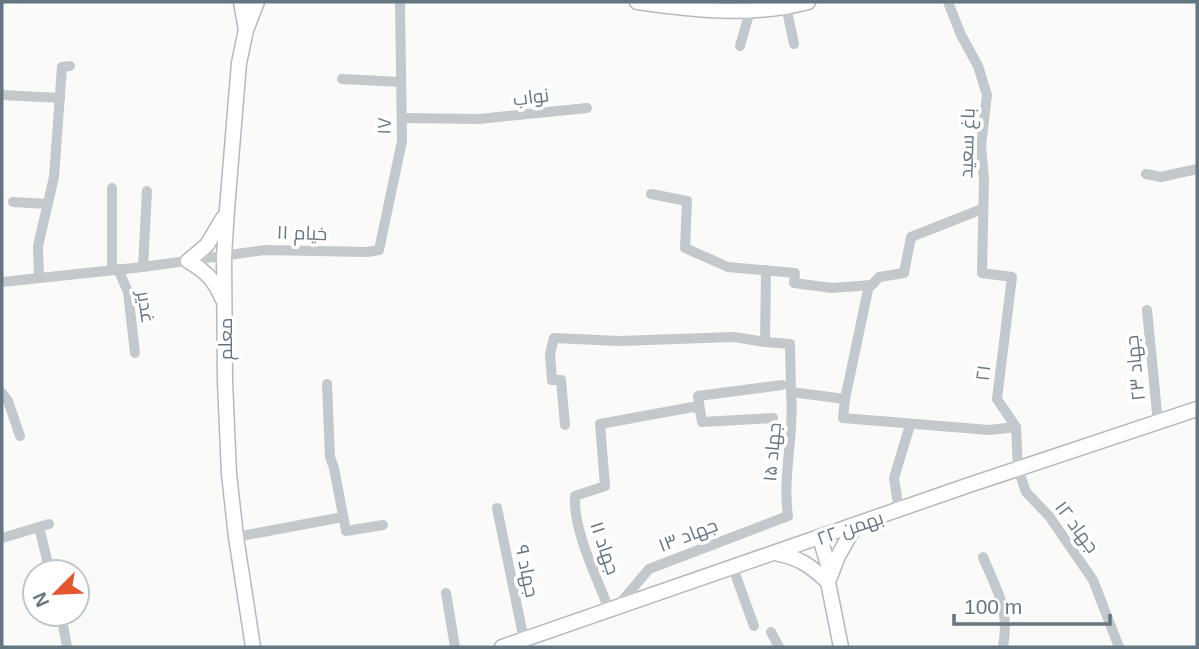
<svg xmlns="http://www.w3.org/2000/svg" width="1199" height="649" viewBox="0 0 1199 649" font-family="Arial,Cairo,sans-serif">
<rect width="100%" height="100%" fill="#fafaf8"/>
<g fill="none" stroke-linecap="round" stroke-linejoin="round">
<!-- secondary casing -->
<g stroke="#b3babf" stroke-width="17">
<g id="secondary">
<polyline points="241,2 246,30 257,2"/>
<path d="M637 2C694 10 751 17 808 2"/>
<polyline points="246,30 239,63 227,209 224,257 225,381 229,474 236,537 253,647"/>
<path d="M222 298C214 279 205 271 188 261L207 245 223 218"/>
<polyline points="820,538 829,568 828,582 841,647"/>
<path d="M779 554C800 558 812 567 828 582"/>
<polyline points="830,577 838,556 855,526"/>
<polyline points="502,647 969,485 1197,409"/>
</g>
</g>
<!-- street -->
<g stroke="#c3c8cc" stroke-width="10">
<polyline points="948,2 961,35 978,66 987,95 981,146 984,179 982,273 1012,277 997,399 1016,427 1018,469 1026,492 1049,516 1093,580 1119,647"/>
<polyline points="786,6 794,44"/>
<polyline points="740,46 750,11"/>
<polyline points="342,79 401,82"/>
<polyline points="2,95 60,98"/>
<polyline points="402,118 479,119 587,108"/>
<polyline points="1146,174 1161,177 1197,169"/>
<polyline points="112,188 112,270"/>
<polyline points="651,194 687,201 685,248 728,267 795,273 794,283 832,288 872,285 879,277 904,273 911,237 982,209"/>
<polyline points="13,202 47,204"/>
<polyline points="143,267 147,191"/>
<polyline points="118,269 128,292 135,353"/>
<polyline points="766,270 765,342 790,344 791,392 845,399 869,285"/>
<polyline points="39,277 38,246 54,177 62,67 70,66"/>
<polyline points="2,282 143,267 265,250 367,252 379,250 402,141 400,2"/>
<polyline points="1147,310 1158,423"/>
<polyline points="327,384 330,457 334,468 346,531 383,525"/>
<polyline points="2,393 8,401 20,436"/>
<polyline points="845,399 843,418 989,430 1016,427"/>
<polyline points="700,410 698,396 782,385"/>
<polyline points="565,425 561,380 552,380 550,354 554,338 619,341 734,337 765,342"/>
<polyline points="497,508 524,640"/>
<polyline points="899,511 894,478 910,425"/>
<polyline points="39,527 50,572"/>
<polyline points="236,537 343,517"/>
<polyline points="2,538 49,524"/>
<path d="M983 557C997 591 1010 609 1003 647"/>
<polyline points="733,568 754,626"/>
<polyline points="446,593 455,647"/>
<path d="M617 607 649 569 788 516C782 474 795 434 791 392"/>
<path d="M609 610C597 577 573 531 575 496L605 486 600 424 693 407 700 410 702 422 773 418"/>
<polyline points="61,614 67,647"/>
<polyline points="771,632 779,647"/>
</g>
<!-- secondary -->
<use href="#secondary" stroke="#fff" stroke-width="14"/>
</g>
<g text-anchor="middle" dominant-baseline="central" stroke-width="7" stroke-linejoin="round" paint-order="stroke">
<!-- street labels -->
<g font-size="19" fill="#657683" stroke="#fff">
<text transform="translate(531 97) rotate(-7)">نواب</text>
<text transform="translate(384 126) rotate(-88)">۱۷</text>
<text transform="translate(967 143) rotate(-88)">باغ سعید</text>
<text transform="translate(302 233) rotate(2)">خیام ۱۱</text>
<text transform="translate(146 307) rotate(81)">غدیر</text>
<text transform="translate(225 339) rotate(-90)">معلم</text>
<text transform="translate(1135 368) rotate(-96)">جهاد ۲۳</text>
<text transform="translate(983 373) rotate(-83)">۲۱</text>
<text transform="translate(772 452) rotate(-85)">جهاد ۱۵</text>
<text transform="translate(1077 527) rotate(53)">جهاد ۱۲</text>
<text transform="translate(850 528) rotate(-19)">۲۲ بهمن</text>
<text transform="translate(688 535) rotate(-21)">جهاد ۱۳</text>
<text transform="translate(605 548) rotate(71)">جهاد ۱۱</text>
<text transform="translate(527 571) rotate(78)">جهاد ۹</text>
</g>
</g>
<!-- border -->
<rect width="1199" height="649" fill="none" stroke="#657683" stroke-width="7"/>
<!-- north arrow -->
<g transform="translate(56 593) rotate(246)"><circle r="33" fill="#ffffff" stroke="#c1c8cd" stroke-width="2"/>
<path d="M0-5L12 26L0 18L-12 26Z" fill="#e4572e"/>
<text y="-10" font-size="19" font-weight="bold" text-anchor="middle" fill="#657683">N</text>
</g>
<!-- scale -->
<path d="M954 614v10h156v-10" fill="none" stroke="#657683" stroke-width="3.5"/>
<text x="964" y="614" font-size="21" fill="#657683" stroke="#ffffff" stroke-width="5" paint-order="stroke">100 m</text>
</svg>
